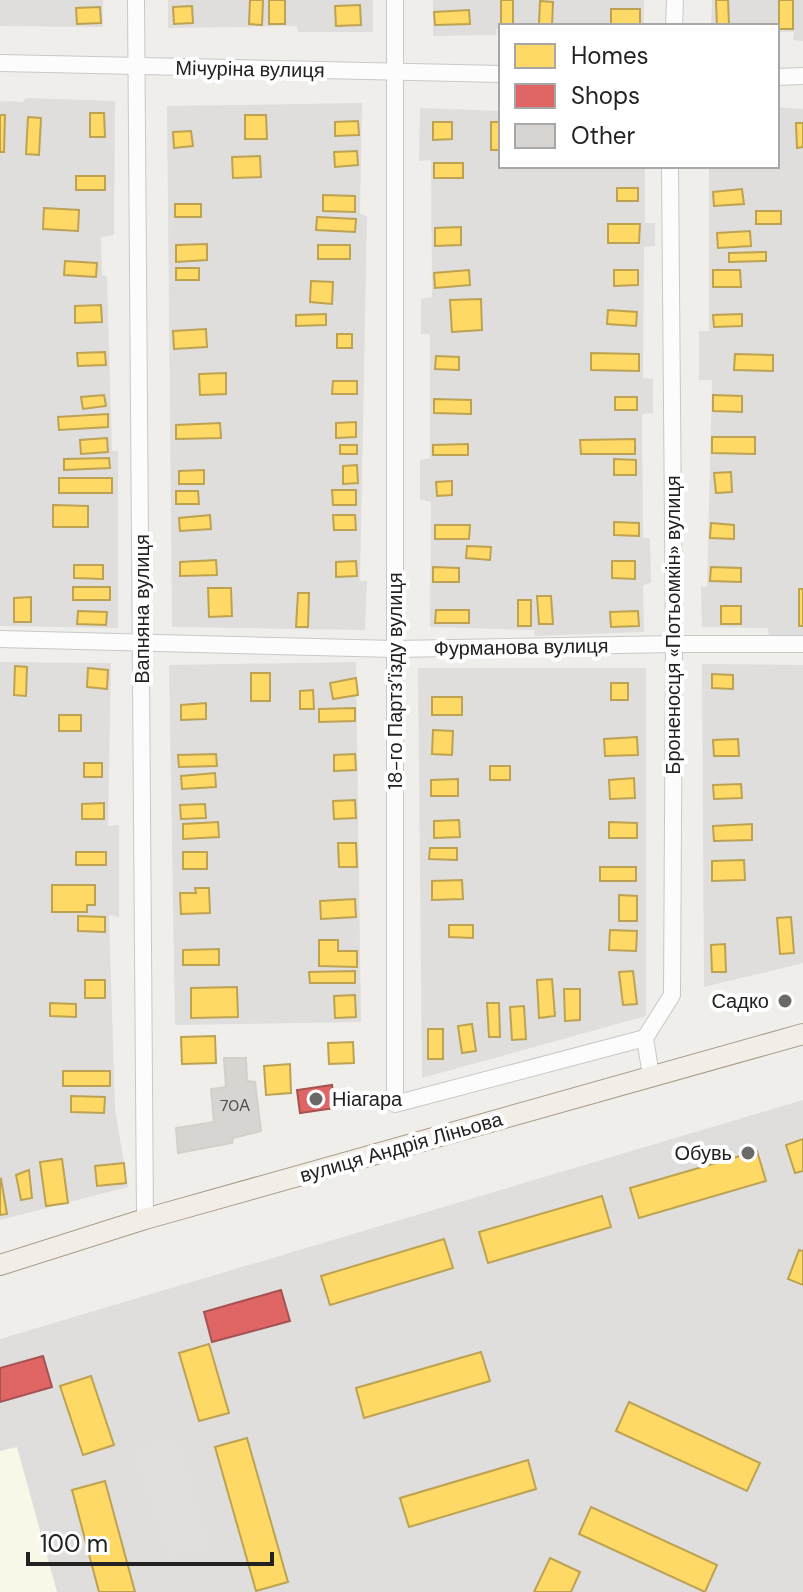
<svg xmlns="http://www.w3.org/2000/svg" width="803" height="1592" viewBox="0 0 803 1592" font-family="'DM Sans',sans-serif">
<rect width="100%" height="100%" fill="#f0eeeb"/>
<!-- residential -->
<g fill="#dfdedc">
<polygon points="0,0 103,0 103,27 0,26"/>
<polygon points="168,0 373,0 373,32 298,32 297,26 168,28"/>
<polygon points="433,0 644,0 644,26 501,26 501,29 496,29 497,35 433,36"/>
<polygon points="712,0 803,0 803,41 793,40 794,32 777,32 777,26 711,26"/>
<polygon points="27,98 115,101 114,235 101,237 102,275 107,276 112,451 118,451 118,628 0,626 0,101 22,102"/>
<polygon points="362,103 360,214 367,216 360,581 367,581 365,630 172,627 167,106"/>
<polygon points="777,107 803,109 803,635 769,636 768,628 702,627 701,586 707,587 712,380 699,380 699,331 709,331 709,169 698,169 698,166 777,166"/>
<polygon points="420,108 501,111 501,166 645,166 645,223 655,223 655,246 644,247 643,378 653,379 653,413 642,414 643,538 650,538 651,583 643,585 644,632 535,636 534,630 430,627 431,502 420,499 420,460 430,458 430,334 421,334 421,299 432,297 431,160 419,161"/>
<polygon points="0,662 111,663 108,826 119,825 119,917 109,915 115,1109 128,1187 0,1220"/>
<polygon points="356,662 361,1022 175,1025 169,665"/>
<polygon points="702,664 803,665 803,963 704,987"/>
<polygon points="418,668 646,668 646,1016 422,1078"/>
<polygon points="803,1100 803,1592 0,1592 0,1339"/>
</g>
<!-- education -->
<polygon fill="#f8f7e8" points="17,1447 57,1592 0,1592 0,1451"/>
<!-- parking -->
<polygon fill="#e0dfde" points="175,1438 208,1545 169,1557 135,1450"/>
<!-- homes -->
<g fill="#ffd966" stroke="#bda252" stroke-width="2">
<polygon points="250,0 263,0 262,25 249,24"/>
<rect x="269" y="0" width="16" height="24"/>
<rect x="501" y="0" width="12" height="24"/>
<polygon points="716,0 728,0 729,26 717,26"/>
<rect x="779" y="0" width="14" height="29"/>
<polygon points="540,1 553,2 552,26 539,25"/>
<polygon points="360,5 361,25 336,26 335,6"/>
<polygon points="192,6 193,23 174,24 173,7"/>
<polygon points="100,7 101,23 77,24 76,8"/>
<rect x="611" y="9" width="29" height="16"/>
<polygon points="469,10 470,24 435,25 434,12"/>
<polygon points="90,113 104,113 105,137 90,137"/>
<polygon points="0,115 5,115 4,152 0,152"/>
<polygon points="245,115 266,115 267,139 245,139"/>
<polygon points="28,117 41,118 39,155 26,154"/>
<polygon points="358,121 359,135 335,136 335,122"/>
<polygon points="433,122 452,122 452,139 433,140"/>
<rect x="491" y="122" width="10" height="28"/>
<polygon points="796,123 803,123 803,147 797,148"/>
<polygon points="191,131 193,146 174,148 173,132"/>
<polygon points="357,151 358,165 335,167 334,152"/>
<polygon points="260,156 261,177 233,178 232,157"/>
<rect x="434" y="163" width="29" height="15"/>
<rect x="76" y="176" width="29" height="14"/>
<rect x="617" y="188" width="21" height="13"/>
<polygon points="742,189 744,204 714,206 713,192"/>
<polygon points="323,195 355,196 355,212 323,211"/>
<rect x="175" y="204" width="26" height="13"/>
<polygon points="44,208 79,210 78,231 43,229"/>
<rect x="756" y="211" width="25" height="13"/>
<polygon points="317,217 356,219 355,232 316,230"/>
<polygon points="608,224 640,224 639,243 608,243"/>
<polygon points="461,227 461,245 435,246 435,228"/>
<polygon points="750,231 751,246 718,248 717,233"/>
<polygon points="207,244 207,260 176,262 176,245"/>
<rect x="318" y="245" width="32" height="14"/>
<polygon points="766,252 766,261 729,262 729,253"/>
<polygon points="65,261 97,263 96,277 64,275"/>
<rect x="176" y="268" width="23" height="12"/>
<polygon points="469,270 470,285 435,288 434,273"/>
<polygon points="614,270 638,270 638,285 614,286"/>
<polygon points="713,270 740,270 741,287 713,287"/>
<polygon points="311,281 333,282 332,304 310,302"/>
<polygon points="481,299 482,330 452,332 450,300"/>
<polygon points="101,305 102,322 75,323 75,306"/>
<polygon points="608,310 637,312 636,326 607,324"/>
<polygon points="326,314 326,325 296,326 296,315"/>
<polygon points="742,314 742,326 714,327 713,315"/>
<polygon points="206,329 207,347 174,349 173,331"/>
<rect x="337" y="334" width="15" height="14"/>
<polygon points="105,352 106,365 78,366 77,353"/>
<polygon points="591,353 639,354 639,371 591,370"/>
<polygon points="735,354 773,355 773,371 734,370"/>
<polygon points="436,356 459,357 459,370 435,369"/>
<polygon points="226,373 226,394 200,395 199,374"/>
<polygon points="333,381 357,381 357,394 332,394"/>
<polygon points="104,395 106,406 83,409 81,397"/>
<polygon points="713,395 742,396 742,412 713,411"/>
<rect x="615" y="397" width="22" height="13"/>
<polygon points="434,399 471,400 471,414 434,413"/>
<polygon points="108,414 108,427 59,430 58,417"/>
<polygon points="356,422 356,437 336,438 336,423"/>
<polygon points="220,423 221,438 176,439 176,425"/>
<polygon points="712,437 755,437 755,454 712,453"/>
<polygon points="107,438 108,452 81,454 80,440"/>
<polygon points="635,439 635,454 581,454 580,440"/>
<polygon points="468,444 468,455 433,455 433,445"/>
<rect x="340" y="445" width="17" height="9"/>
<polygon points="109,458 110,468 64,470 64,459"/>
<polygon points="614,459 636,460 636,475 614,475"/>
<polygon points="357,465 358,483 343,484 343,466"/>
<polygon points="204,470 204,484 179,484 179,471"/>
<polygon points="731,472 732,492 716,493 714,473"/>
<rect x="59" y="478" width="53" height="15"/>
<polygon points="452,481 452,495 437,496 436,482"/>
<polygon points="332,490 356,490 356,505 333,505"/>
<polygon points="176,491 198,491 199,504 176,504"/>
<polygon points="53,505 88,506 88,527 53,527"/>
<polygon points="210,515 211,529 180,531 179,518"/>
<polygon points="333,515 355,515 356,530 334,530"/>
<polygon points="614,522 639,523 639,536 614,535"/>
<polygon points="711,523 734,525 734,539 710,538"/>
<polygon points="435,525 470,525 469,539 435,539"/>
<polygon points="467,546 491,547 490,560 466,558"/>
<polygon points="216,560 217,575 180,576 180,562"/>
<polygon points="356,561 357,576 336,577 336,562"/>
<polygon points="612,561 635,561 635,579 612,578"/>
<polygon points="74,565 103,565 103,579 74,578"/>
<polygon points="433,567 459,568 459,582 433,582"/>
<polygon points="711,567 741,568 741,582 710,581"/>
<rect x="73" y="587" width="37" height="13"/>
<polygon points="208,588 231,588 232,616 209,617"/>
<rect x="799" y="589" width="4" height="37"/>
<polygon points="298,593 309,593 308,627 296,627"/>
<polygon points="537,596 551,596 553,624 539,624"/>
<polygon points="31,597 31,622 14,622 14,598"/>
<rect x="518" y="600" width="13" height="26"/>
<rect x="721" y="606" width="20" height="18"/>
<polygon points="436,610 469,610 469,623 435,623"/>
<polygon points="78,611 107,612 106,625 77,624"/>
<polygon points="638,611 639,626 611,627 610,612"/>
<polygon points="15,666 27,667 26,696 14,695"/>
<polygon points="88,668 108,670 107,689 87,687"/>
<rect x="251" y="673" width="19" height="28"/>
<polygon points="712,674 733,675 733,689 712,688"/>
<polygon points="356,678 358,695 333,699 330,683"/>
<rect x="611" y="683" width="17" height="17"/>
<polygon points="313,690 314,709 300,709 300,691"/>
<rect x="432" y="697" width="30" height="18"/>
<polygon points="206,703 206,719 181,720 181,705"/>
<polygon points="355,708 355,721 319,722 319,709"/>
<rect x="59" y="715" width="22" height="16"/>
<polygon points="433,730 453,731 452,755 432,754"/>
<polygon points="637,737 638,755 605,756 604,739"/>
<polygon points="738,739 739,756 714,756 713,740"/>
<polygon points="216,754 217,766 179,767 178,755"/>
<polygon points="355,754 356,770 334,771 334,755"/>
<rect x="84" y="763" width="18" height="14"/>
<rect x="490" y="766" width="20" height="14"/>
<polygon points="215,773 216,787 182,789 181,776"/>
<polygon points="634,778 635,798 610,799 609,780"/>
<polygon points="458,779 458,796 431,796 431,780"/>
<polygon points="741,784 742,798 714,799 713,785"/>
<polygon points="355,800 356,818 334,819 333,801"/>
<polygon points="104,803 104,819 82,819 82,804"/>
<polygon points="205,804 206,818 181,819 180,805"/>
<polygon points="459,820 460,837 434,838 434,821"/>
<polygon points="218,822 219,837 183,839 183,824"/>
<polygon points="609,822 637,823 637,838 609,838"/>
<polygon points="752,824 752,840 714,841 713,826"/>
<polygon points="338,843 356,843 357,867 339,867"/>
<polygon points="430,848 457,848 457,860 429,859"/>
<rect x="76" y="852" width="30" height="13"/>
<rect x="183" y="852" width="24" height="17"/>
<polygon points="744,860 745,880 712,881 712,861"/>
<rect x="600" y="867" width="36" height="14"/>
<polygon points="462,880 463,899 432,900 432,881"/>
<polygon points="52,885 95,885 95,905 87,905 87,912 52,912"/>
<polygon points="195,888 209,888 210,913 181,914 180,893 196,893"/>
<polygon points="619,895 637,896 637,921 619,921"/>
<polygon points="355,899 356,917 321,919 320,901"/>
<polygon points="78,916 105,917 105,932 78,931"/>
<polygon points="791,917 794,953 780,954 777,918"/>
<polygon points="449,925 473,925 473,938 449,937"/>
<polygon points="610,930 637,931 636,951 609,950"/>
<polygon points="319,940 338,940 338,951 357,951 357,967 319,966"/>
<polygon points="725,944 726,972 712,972 711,945"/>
<polygon points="219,949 219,965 183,965 183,950"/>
<polygon points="355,971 355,983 310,983 309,972"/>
<polygon points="633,971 637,1004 623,1005 619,972"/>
<polygon points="552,979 555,1016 539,1018 537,980"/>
<rect x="85" y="980" width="20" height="18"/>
<polygon points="237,987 238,1017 191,1018 191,988"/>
<polygon points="564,989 580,989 580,1020 565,1021"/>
<polygon points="355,995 356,1017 335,1018 334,996"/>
<polygon points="50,1003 76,1004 76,1017 50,1016"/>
<polygon points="487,1003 499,1003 500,1037 489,1037"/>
<polygon points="524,1006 526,1039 512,1040 510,1007"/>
<polygon points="472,1024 476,1051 462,1053 458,1026"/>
<rect x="428" y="1029" width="15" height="30"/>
<polygon points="215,1036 216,1063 182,1064 181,1037"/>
<polygon points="353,1042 354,1063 329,1064 328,1043"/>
<polygon points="290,1064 291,1093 266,1095 264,1066"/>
<rect x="63" y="1071" width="47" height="15"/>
<polygon points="71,1096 105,1097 104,1113 71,1112"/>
<polygon points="803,1139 803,1171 795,1173 786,1145"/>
<polygon points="757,1151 766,1181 639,1218 630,1188"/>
<polygon points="62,1159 68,1203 46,1206 40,1162"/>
<polygon points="124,1163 126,1183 97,1186 95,1166"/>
<polygon points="29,1170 32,1198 21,1200 16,1175"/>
<polygon points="1,1179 7,1214 0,1215 0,1180"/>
<polygon points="602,1196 611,1227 488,1263 479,1232"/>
<polygon points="444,1239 453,1268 330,1305 321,1276"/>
<polygon points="799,1250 803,1251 803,1285 788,1279"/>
<polygon points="209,1344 229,1413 199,1421 179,1353"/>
<polygon points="481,1352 490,1381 364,1418 356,1388"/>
<polygon points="91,1376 114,1445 83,1455 60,1386"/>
<polygon points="629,1402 760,1463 747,1491 616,1431"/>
<polygon points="247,1438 288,1582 256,1591 215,1447"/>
<polygon points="528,1460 536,1489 409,1527 400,1498"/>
<polygon points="105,1481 135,1592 99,1592 72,1490"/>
<polygon points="591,1507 717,1565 705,1592 579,1534"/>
<polygon points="550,1558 580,1572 571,1592 534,1592"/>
</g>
<!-- shops -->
<g fill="#e06666" stroke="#a75252" stroke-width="2">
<polygon points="332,1085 335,1108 300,1113 297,1090"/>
<polygon points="281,1290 290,1321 212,1342 204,1312"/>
<polygon points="43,1356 52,1387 0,1402 0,1368"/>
</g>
<!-- building -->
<polygon fill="#d7d4d2" stroke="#d3d0cc" stroke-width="2" points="224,1058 246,1058 247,1081 255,1082 261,1131 233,1138 232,1143 178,1153 176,1128 214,1122 211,1089 226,1087"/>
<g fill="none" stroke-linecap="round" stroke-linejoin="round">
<!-- minor casing -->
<g stroke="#c9c8c7" stroke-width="18">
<g id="minor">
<polyline points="136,0 145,1219"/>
<polyline points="395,0 395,1104 645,1038"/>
<polyline points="674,26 675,0"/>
<polyline points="0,63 501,74"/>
<polyline points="777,77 803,76"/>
<polyline points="0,639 395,649 674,644 803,644"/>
<polyline points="651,1076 645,1038 672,995 674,644 670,166"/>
</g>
</g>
<!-- major casing -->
<g stroke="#a79c86" stroke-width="22">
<polyline id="major" points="0,1265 145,1219 803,1034"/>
</g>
<!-- minor -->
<use href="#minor" stroke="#fdfcfc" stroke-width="16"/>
<!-- major -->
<use href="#major" stroke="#f3ede7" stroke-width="20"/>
</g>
<!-- markers -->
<g fill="#6a6968" stroke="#fff" stroke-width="3">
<circle cx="785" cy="1001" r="8"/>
<circle cx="316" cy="1099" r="8"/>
<circle cx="748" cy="1153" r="8"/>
</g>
<g text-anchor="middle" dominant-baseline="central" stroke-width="8" stroke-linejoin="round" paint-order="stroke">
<!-- number labels -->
<g font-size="16" fill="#4f4e4e">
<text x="235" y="1105">70А</text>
</g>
<!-- street labels -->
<g font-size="20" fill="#222" stroke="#fff">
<text transform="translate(250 69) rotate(1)">Мічуріна вулиця</text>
<text transform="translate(142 609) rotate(-90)">Вапняна вулиця</text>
<text transform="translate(673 625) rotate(-90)">Броненосця «Потьомкін» вулиця</text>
<text transform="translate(521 647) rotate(-1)">Фурманова вулиця</text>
<text transform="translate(395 681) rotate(-90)">18-го Партз’їзду вулиця</text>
<text transform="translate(401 1147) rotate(-16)">вулиця Андрія Ліньова</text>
</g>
<!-- poi labels -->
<g font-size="20" fill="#222" stroke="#fff" text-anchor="end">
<text x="769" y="1001">Садко</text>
<text x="332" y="1099" text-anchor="start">Ніагара</text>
<text x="732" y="1153">Обувь</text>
</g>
</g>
<!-- legend -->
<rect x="499" y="24" width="280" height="144" fill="#ffffff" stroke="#a7a7a7" stroke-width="2"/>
<rect x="515" y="44" width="40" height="24" fill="#ffd966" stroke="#a7a7a7" stroke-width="2"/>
<text x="571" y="64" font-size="24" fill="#222222">Homes</text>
<rect x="515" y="84" width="40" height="24" fill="#e06666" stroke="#a7a7a7" stroke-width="2"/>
<text x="571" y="104" font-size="24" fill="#222222">Shops</text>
<rect x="515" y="124" width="40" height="24" fill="#d7d4d2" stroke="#a7a7a7" stroke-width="2"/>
<text x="571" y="144" font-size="24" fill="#222222">Other</text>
<!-- scale -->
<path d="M28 1552v12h244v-12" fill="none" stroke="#222222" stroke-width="4"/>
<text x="40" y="1552" font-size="24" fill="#222222" stroke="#ffffff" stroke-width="6" paint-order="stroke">100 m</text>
</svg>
